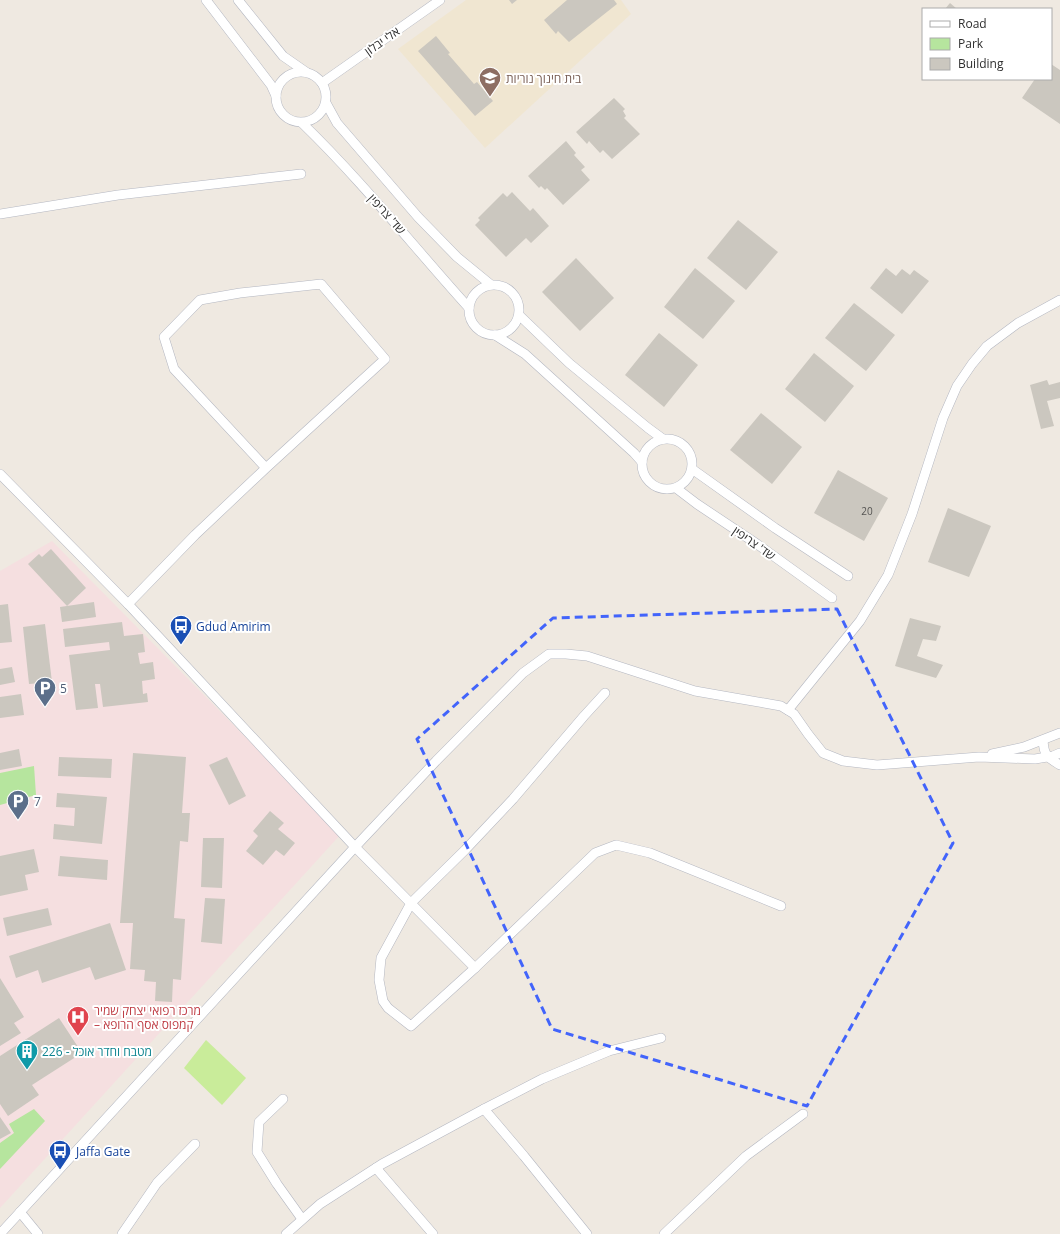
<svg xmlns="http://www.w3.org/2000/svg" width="1060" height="1234" viewBox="0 0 1060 1234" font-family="'Open Sans','Noto Sans Hebrew',sans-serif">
<rect width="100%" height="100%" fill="#efe9e1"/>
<!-- education -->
<polygon fill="#f0e6d1" points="466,0 621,0 631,14 485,148 398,49"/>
<!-- medical -->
<polygon fill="#f5dfe0" points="52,541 341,834 0,1208 0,571"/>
<!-- green -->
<g fill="#b6e59e">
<polygon points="34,766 36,795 0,805 0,773"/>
<polygon points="34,1109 45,1121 0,1169 0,1143 14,1133 9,1124"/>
</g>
<!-- pitch -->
<polygon fill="#c9ec9a" points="206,1040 246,1078 222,1105 184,1068"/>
<!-- building -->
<g fill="#cbc7bf">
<polygon points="509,0 517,0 512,4"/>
<polygon points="567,0 614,0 617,4 569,42 558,31 556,34 544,20"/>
<polygon points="950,3 957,9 945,9"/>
<polygon points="436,36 450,53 448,54 474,84 477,82 493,101 475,116 418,51"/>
<polygon points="1051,64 1060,70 1060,124 1022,98 1035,79 1051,79"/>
<polygon points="614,98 625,109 623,111 626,116 624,118 640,134 612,159 603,150 600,153 589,141 587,144 576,132"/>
<polygon points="566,141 576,153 574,155 585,167 581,170 590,180 563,205 547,188 545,190 541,186 539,188 528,176"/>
<polygon points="512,192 530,211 533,208 549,226 531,243 526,238 506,257 475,225 480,220 478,218 503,193 507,197"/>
<polygon points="738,220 778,252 746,290 707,258"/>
<polygon points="576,258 614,298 580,331 542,292"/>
<polygon points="695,268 735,301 703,339 664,307"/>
<polygon points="886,268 896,276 902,269 910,275 914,270 929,281 902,314 870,288"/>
<polygon points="854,303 895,335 866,371 825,338"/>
<polygon points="659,333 698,365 664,407 625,375"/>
<polygon points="814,353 854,386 825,422 785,389"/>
<polygon points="1047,380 1049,385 1060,382 1060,398 1047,401 1054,426 1041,429 1030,385"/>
<polygon points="761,413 802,447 772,484 730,450"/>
<polygon points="838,470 888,498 864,541 814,513"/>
<polygon points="948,508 991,526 969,577 928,562"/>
<polygon points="51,549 86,588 67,606 28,564 39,554 42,557"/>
<polygon points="94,602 96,617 62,622 60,607"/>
<polygon points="8,604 12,642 0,643 0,605"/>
<polygon points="910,618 941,626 936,641 923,639 917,656 943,665 936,678 895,666"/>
<polygon points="122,622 124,636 143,634 145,652 138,653 140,664 153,662 155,679 142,681 143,694 147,693 148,702 103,707 100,684 95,684 98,708 76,710 69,655 110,650 109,642 65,647 63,629"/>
<polygon points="45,624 52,682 29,684 23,627"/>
<polygon points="12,667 15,682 0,685 0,669"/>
<polygon points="21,694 24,715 0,718 0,697"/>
<polygon points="19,749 22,766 0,770 0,753"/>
<polygon points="133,753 186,757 182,813 190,813 188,842 180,841 174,918 185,919 181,980 173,979 172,1002 155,1001 156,982 144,981 145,970 130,969 133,923 120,923"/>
<polygon points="59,757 112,759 111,778 58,776"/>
<polygon points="227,757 246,796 229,805 209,765"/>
<polygon points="57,793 107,797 102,844 53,839 54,824 74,826 75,808 56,807"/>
<polygon points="270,811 284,823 278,829 295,843 284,856 276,850 263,865 246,851 258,836 253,831"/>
<polygon points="203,838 224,838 222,888 201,887"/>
<polygon points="34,849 39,872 25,875 28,890 0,896 0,856"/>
<polygon points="60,856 108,860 107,880 58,876"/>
<polygon points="205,898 225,899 222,944 201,942"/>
<polygon points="48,908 52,925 7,936 3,918"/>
<polygon points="110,923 126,970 95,980 90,967 42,983 38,970 16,978 9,956"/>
<polygon points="0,978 24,1017 14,1023 21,1033 0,1046"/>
<polygon points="59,1018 82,1053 32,1085 39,1095 8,1116 0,1104 0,1056"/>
<polygon points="0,1117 11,1133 0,1139"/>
</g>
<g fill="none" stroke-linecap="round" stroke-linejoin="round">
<!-- street casing -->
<g stroke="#b4b7c1" stroke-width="10">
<g id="street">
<polyline points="206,0 271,85 276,96"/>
<polyline points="238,0 283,56 306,72"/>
<circle cx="301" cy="97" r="25"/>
<polyline points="322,83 440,0"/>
<polyline points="326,103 337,123 418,217 457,257 490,284"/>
<path d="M302 123C362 181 413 246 469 308"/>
<polyline points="0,214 118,195 301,174"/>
<circle cx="494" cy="310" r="25"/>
<polyline points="519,315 569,363 648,428 663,439"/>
<polyline points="495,335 525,354 634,453 642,462"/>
<circle cx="667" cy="464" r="25"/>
<polyline points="692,469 775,528 848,576"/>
<polyline points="0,474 128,604 355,847 475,968 411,1026 388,1008 383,1001 379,980 381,958 411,903 465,850 513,799 584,716 605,693"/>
<polyline points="676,488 697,504 757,544 832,598"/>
<polyline points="128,604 195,535 266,468 385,359 321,284 240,293 200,300 164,337 174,369 266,468"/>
<polyline points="788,710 860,621 888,575 912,514 943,418 957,386 972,364 987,346 1018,323 1060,300"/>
<path d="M1043 740C1044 756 1047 757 1060 765"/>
<polyline points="992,754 1024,747 1060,733"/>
<polyline points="475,968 595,853 616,845 650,853 781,906"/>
<polyline points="283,1099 259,1122 257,1152 277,1184 302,1219"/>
<polyline points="484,1109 524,1156 587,1234"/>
<polyline points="376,1168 433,1234"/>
<polyline points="20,1212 38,1234"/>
<polyline points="0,1234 355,847 436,761 523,673 549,654 566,654 587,656 695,691 781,706 794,714 808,734 823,753 843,761 877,765 979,757 1035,759 1053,756 1060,753"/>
<polyline points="122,1234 157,1183 195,1144"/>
<polyline points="286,1234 320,1204 382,1164 484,1109 542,1079 609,1051 661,1038"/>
<polyline points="664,1234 746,1156 803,1114"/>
</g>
</g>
<!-- street -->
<use href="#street" stroke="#fff" stroke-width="9"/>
</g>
<!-- marked area -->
<path fill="none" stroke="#4264fb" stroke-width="3" stroke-dasharray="8 5" stroke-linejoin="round" d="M837 609 953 843 807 1106 552 1029 417 739 553 618Z"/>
<!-- icons -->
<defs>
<g id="school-pin" transform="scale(1.15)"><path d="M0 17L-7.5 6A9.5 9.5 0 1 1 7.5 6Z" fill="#8d6e63" stroke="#fff"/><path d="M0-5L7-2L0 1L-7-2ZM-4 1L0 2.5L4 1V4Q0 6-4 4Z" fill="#fff"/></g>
<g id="bus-pin" transform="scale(1.15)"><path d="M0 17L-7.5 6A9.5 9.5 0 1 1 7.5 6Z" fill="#1a4fb4" stroke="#fff"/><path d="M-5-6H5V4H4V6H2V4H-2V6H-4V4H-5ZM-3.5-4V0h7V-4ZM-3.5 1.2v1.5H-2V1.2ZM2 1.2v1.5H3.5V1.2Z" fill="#fff"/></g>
<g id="parking-pin" transform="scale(1.15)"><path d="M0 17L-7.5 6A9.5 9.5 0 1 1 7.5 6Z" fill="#5c6f8a" stroke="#fff"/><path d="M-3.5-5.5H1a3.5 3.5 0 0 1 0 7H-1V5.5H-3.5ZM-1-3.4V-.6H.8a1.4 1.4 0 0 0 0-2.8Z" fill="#fff"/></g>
<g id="hospital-pin" transform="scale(1.15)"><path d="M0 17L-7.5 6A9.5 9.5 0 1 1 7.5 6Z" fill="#e0444e" stroke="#fff"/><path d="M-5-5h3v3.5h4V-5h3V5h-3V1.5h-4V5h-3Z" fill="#fff"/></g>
<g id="building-pin" transform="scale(1.15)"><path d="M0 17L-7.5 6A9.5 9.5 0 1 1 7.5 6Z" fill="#0f9aa8" stroke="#fff"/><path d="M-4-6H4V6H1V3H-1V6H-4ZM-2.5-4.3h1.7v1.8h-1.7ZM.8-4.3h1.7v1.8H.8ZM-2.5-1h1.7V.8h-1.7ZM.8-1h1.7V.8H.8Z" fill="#fff"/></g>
</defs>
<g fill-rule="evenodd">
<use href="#school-pin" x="490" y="78"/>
<use href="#bus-pin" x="181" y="626"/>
<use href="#parking-pin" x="45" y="688"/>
<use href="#parking-pin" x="18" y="801"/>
<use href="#hospital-pin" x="78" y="1017"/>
<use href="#building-pin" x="27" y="1051"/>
<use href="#bus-pin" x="60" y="1151"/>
</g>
<g text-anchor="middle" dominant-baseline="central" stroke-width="4" stroke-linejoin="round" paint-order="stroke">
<!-- number labels -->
<g font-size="10" fill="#555452">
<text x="867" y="511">20</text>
</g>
<!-- street labels -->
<g font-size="12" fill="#2e2e2e" stroke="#fff">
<text transform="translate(382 41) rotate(-35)">אלי יבלון</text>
<text transform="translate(387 214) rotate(48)">שד' צריפין</text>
<text transform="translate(754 543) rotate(35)">שד' צריפין</text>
</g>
<!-- education labels -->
<g font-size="12" fill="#785e54" stroke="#fff" text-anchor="start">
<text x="506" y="78">בית חינוך נוריות</text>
</g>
<!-- transit labels -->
<g font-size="12" fill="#164399" stroke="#fff" text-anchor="start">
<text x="196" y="626">Gdud Amirim</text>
<text x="76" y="1151">Jaffa Gate</text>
</g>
<!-- service labels -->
<g font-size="12" fill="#4e5e75" stroke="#fff" text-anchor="start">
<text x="60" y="688">5</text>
<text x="34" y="801">7</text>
</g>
<!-- health labels -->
<g font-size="12" fill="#be3a42" stroke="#fff" text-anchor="start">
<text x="94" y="1010">מרכז רפואי יצחק שמיר<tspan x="94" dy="14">– קמפוס אסף הרופא</tspan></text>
</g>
<!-- culture labels -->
<g font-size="12" fill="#0d838f" stroke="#fff" text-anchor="start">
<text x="42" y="1051">226 - מטבח וחדר אוכל</text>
</g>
</g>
<!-- legend -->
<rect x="922" y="8" width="130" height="72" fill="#ffffff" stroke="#ababab"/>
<rect x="930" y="21" width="20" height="6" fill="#ffffff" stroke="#ababab"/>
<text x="958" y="28" font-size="12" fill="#2e2e2e">Road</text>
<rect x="930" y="38" width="20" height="12" fill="#b6e59e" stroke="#ababab"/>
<text x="958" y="48" font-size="12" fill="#2e2e2e">Park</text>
<rect x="930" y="58" width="20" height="12" fill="#cbc7bf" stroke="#ababab"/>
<text x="958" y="68" font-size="12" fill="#2e2e2e">Building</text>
</svg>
